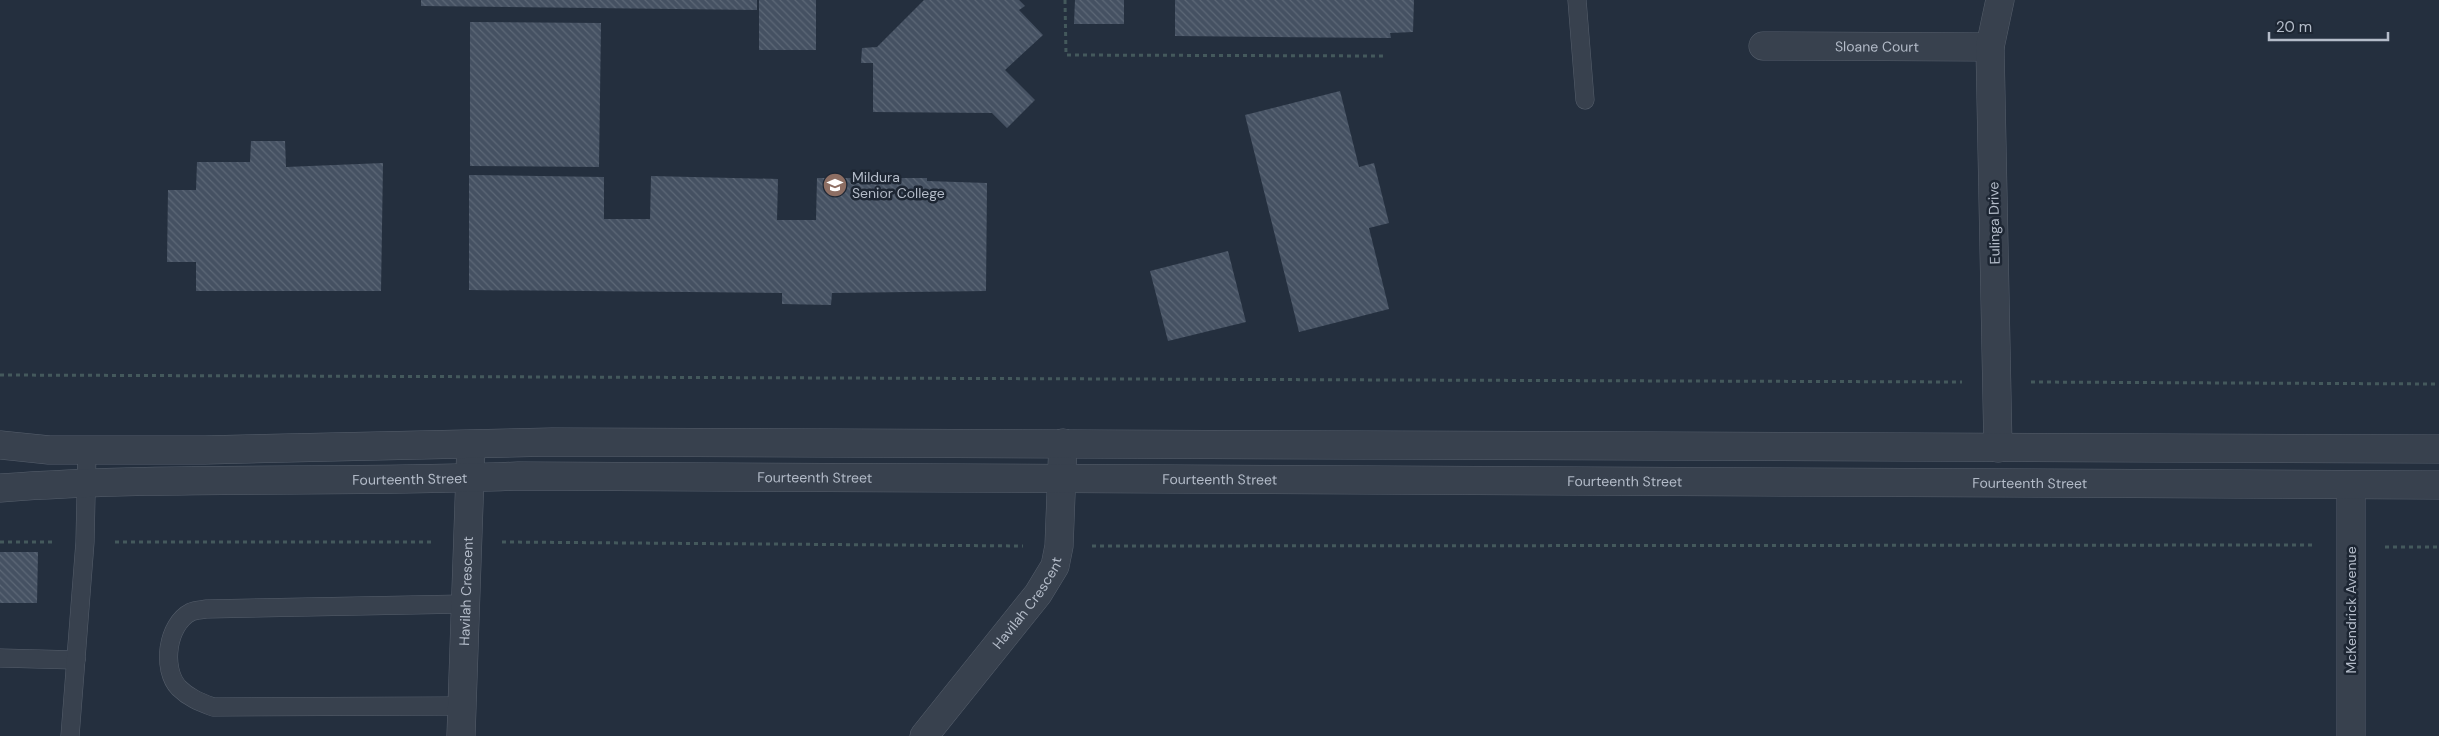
<svg xmlns="http://www.w3.org/2000/svg" width="2439" height="736" viewBox="0 0 2439 736" font-family="'DM Sans',sans-serif">
<defs>
<pattern id="building-back-hatch" width="6" height="6" patternUnits="userSpaceOnUse" patternTransform="scale(1.25)"><rect width="6" height="6" fill="#455162"/><path d="M-1 5l2 2M0 0l6 6M5-1l2 2" fill="none" stroke="#5d6877"/></pattern>
</defs>
<rect width="100%" height="100%" fill="#242f3e"/>
<!-- building -->
<g fill="url(#building-back-hatch)">
<polygon points="421,0 757,0 757,10 421,6"/>
<rect x="759" y="0" width="57" height="50"/>
<polygon points="924,0 1019,0 1025,6 1019,10 1043,35 1005,70 1035,100 1007,128 992,113 873,112 873,63 861,63 862,48 877,47"/>
<polygon points="1075,0 1124,0 1124,24 1074,24"/>
<polygon points="1175,0 1414,0 1413,32 1390,33 1391,38 1175,36"/>
<polygon points="470,22 601,23 599,167 470,166"/>
<polygon points="1340,91 1359,167 1374,163 1389,223 1369,228 1389,309 1299,332 1245,115"/>
<polygon points="251,141 285,141 286,167 383,163 381,291 196,291 196,262 167,262 168,190 196,190 197,162 250,162"/>
<polygon points="469,175 604,177 604,219 650,219 651,176 778,179 777,220 816,220 817,178 927,178 927,181 987,183 986,291 832,293 831,305 782,304 782,293 469,290"/>
<polygon points="1228,251 1246,322 1168,341 1150,271"/>
<polygon points="0,552 38,552 37,603 0,603"/>
</g>
<g fill="none" stroke-linecap="round" stroke-linejoin="round">
<!-- service casing -->
<g stroke="#565f6c" stroke-width="19">
<g id="service">
<polyline points="1577,0 1585,100"/>
<polyline points="0,658 76,660"/>
<path d="M461 706 213 707C200 702 189 698 179 688 161 669 167 624 191 612 195 610 202 610 206 609L464 604"/>
<polyline points="70,736 85,542 87,450"/>
</g>
</g>
<!-- minor casing -->
<g stroke="#565f6c" stroke-width="29">
<g id="minor">
<path id="s1" d="M1763 46 1990 47"/>
<polyline points="1998,448 1990,47 2000,0"/>
<path id="s2" d="M461 736 471 445"/>
<path id="s3" d="M924 736 1038 594 1055 566 1059 546 1063 443"/>
<polyline points="2351,736 2351,485"/>
</g>
</g>
<!-- tertiary casing -->
<g stroke="#565f6c" stroke-width="29">
<g id="tertiary">
<polyline points="0,445 49,450 205,450 552,442 2439,449"/>
<path id="s4" d="M0 488C172 475 346 484 518 476L2439 485"/>
</g>
</g>
<!-- path -->
<g stroke="#44595c" stroke-width="3" stroke-dasharray="4 4" stroke-linecap="butt">
<polyline points="1065,0 1066,55 1384,56"/>
<polyline points="0,375 1962,382"/>
<polyline points="2031,382 2439,384"/>
<polyline points="0,542 56,542"/>
<polyline points="115,542 433,542"/>
<polyline points="502,542 1023,546"/>
<polyline points="1092,546 2316,545"/>
<polyline points="2385,547 2439,547"/>
</g>
<!-- service -->
<use href="#service" stroke="#38414e" stroke-width="18"/>
<!-- minor -->
<use href="#minor" stroke="#38414e" stroke-width="28"/>
<!-- tertiary -->
<use href="#tertiary" stroke="#38414e" stroke-width="28"/>
</g>
<!-- icons -->
<defs>
<g id="school-disc" transform="scale(1.25)"><circle r="9.5" fill="#8d6e63" stroke="#1d2633"/><path d="M0-5L7-2L0 1L-7-2ZM-4 1L0 2.5L4 1V4Q0 6-4 4Z" fill="#fff"/></g>
</defs>
<g fill-rule="evenodd">
<use href="#school-disc" x="835" y="185"/>
</g>
<g text-anchor="middle" dominant-baseline="central" stroke-width="5" stroke-linejoin="round" paint-order="stroke">
<!-- street labels -->
<g font-size="14" fill="#b4bcc9" stroke="#1d2633">
<text stroke="none"><textPath href="#s1" startOffset="114">Sloane Court</textPath></text>
<text transform="translate(1994 223) rotate(-91)">Eulinga Drive</text>
<text stroke="none"><textPath href="#s4" startOffset="815">Fourteenth Street</textPath></text>
<text stroke="none"><textPath href="#s4" startOffset="410">Fourteenth Street</textPath></text>
<text stroke="none"><textPath href="#s4" startOffset="1220">Fourteenth Street</textPath></text>
<text stroke="none"><textPath href="#s4" startOffset="1625">Fourteenth Street</textPath></text>
<text stroke="none"><textPath href="#s4" startOffset="2030">Fourteenth Street</textPath></text>
<text stroke="none"><textPath href="#s2" startOffset="145">Havilah Crescent</textPath></text>
<text stroke="none"><textPath href="#s3" startOffset="169">Havilah Crescent</textPath></text>
<text transform="translate(2351 610) rotate(-90)">McKendrick Avenue</text>
</g>
<!-- poi labels -->
<g font-size="14" fill="#b4bcc9" stroke="#1d2633" text-anchor="start">
<text x="852" y="177">Mildura<tspan x="852" dy="16">Senior College</tspan></text>
</g>
</g>
<!-- scale -->
<path d="M2269 32v8h119v-8" fill="none" stroke="#b4bcc9" stroke-width="2.5"/>
<text x="2276" y="32" font-size="15" fill="#b4bcc9" stroke="#1d2633" stroke-width="4" paint-order="stroke">20 m</text>
</svg>
